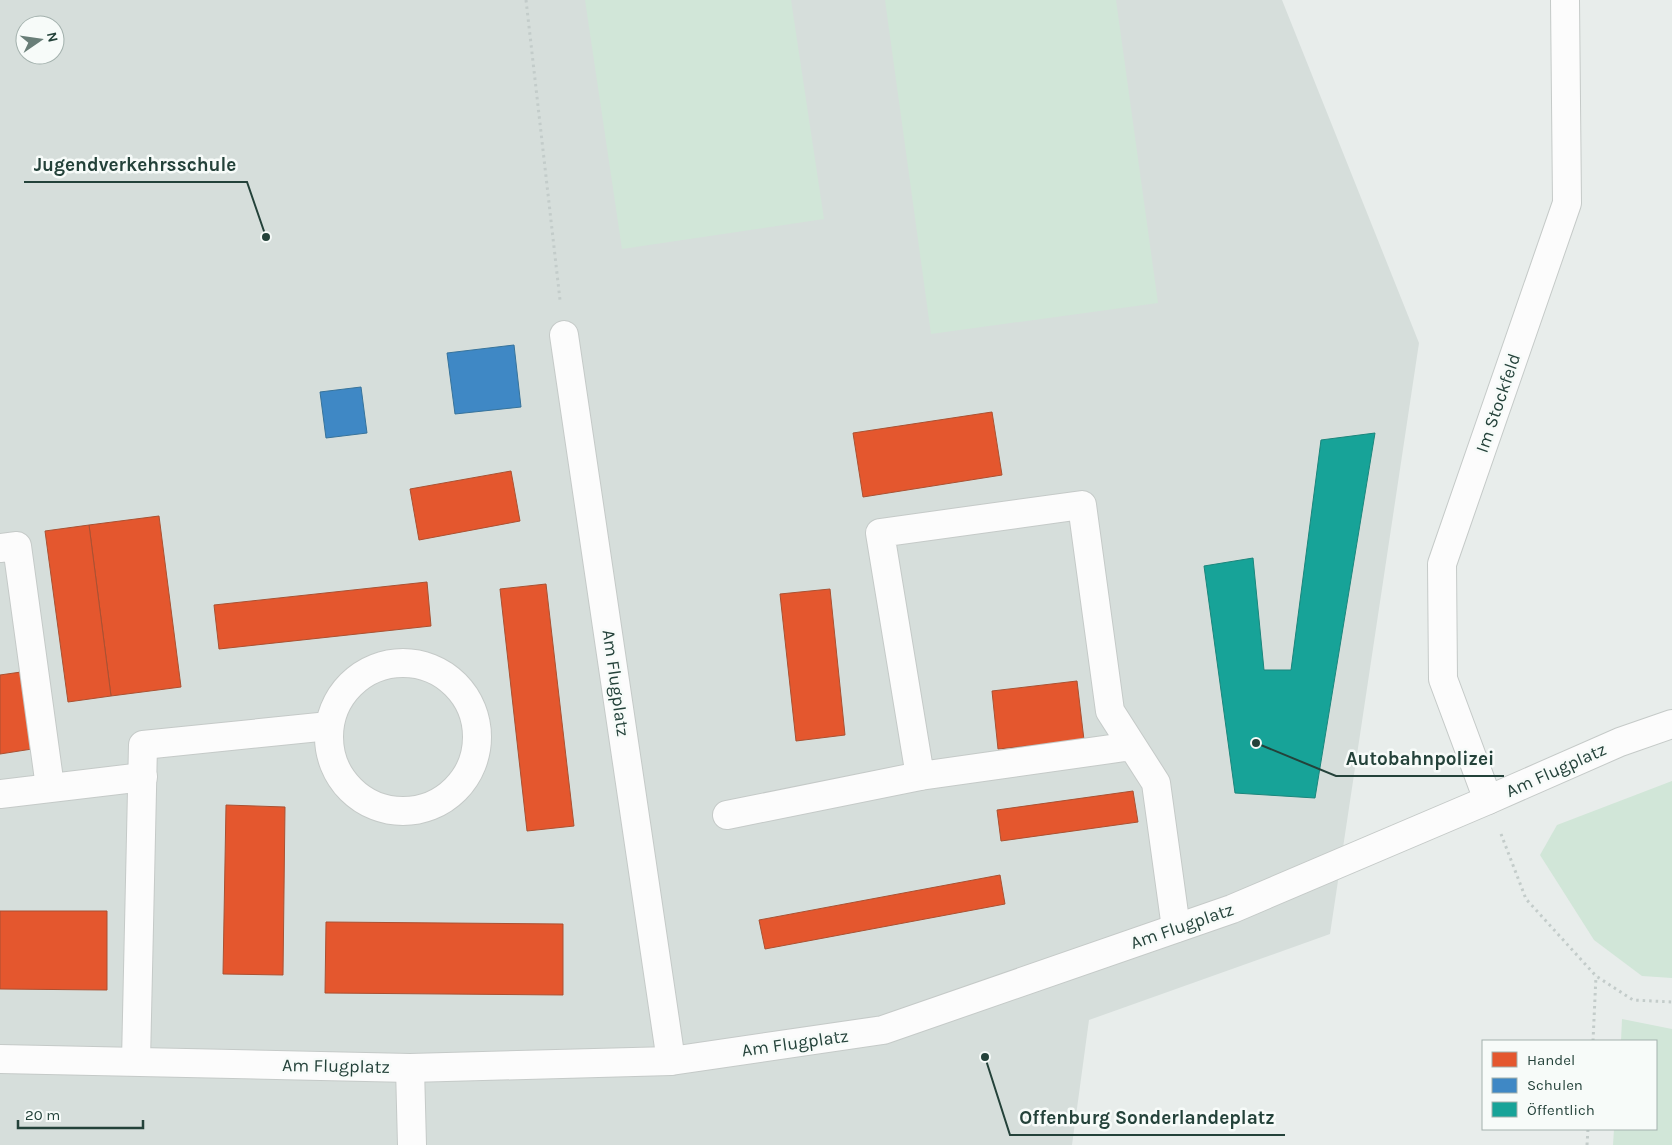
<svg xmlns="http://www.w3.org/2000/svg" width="1672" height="1145" viewBox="0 0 1672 1145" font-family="Karla,sans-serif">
<rect width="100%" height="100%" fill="#e8edeb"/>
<!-- built -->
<path fill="#d6dedb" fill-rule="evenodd" d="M0 0H1282L1419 343 1330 934 1089 1020 1072 1145H0ZM25 25H55V55H25Z"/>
<!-- green -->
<g fill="#d1e6d8">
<polygon points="585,0 791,0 824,219 622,249"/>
<polygon points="885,0 1116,0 1158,303 931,334"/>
<polygon points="1672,781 1672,978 1642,976 1594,940 1540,855 1557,825"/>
<polygon points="1622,1019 1672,1029 1672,1145 1613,1145 1614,1129 1656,1129 1656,1041 1621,1041"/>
</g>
<!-- shops -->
<g fill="#e4572e" stroke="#aa5132">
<polygon points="992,412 1002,475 863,497 853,433"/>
<polygon points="511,471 520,521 419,540 410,489"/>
<polygon points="159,516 181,687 111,696 89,525"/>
<polygon points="89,525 111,696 68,702 45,531"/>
<polygon points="427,582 431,626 219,649 214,605"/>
<polygon points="546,584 574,826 527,831 500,589"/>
<polygon points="830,589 845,735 796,741 780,594"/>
<polygon points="21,672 32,749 0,754 0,675"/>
<polygon points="1077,681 1084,740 998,749 992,691"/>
<polygon points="1133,791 1138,822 1001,841 997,810"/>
<polygon points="226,805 285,807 283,975 223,974"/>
<polygon points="1000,875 1005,904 765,949 759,920"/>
<polygon points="0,911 107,911 107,990 0,989"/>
<polygon points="326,922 563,924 563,995 325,993"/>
</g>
<!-- schools -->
<g fill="#3f88c5" stroke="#37739b">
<polygon points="514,345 521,407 455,414 447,353"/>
<polygon points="361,387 367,433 326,438 320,392"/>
</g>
<!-- public -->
<polygon fill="#17a398" stroke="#1b867c" points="1375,433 1315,798 1235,793 1204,566 1253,558 1264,670 1291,670 1321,440"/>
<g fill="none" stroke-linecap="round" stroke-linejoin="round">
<!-- minor casing -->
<g stroke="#c5cac8" stroke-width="30">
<g id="minor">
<polyline points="564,335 671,1061"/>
<polyline points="0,548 17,546 50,787"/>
<circle cx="403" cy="737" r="74"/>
<polyline points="1132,746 920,776 880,533 1082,505 1110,711 1156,783 1176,928"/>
<polyline points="0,794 143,777"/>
<polyline points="1488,800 1443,679 1442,564 1567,203 1565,0"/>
<polyline points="727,815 920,776"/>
<polyline points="0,1059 410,1068 671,1061 883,1030 1232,909 1488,800 1620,742 1672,724"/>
<polyline points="136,1061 143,745 329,726"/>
<polyline points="410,1068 412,1145"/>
</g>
</g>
<!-- path -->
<g stroke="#c3ccca" stroke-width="3" stroke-dasharray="2.5 4" stroke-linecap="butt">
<polyline points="526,0 560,300"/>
<polyline points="1501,834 1526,899 1596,976 1633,1000 1672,1002"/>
<polyline points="1593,1041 1596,976"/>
<polyline points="1587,1145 1588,1129"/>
</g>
<!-- minor -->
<use href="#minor" stroke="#fcfcfc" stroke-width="28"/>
</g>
<g text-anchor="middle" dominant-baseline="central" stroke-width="5" stroke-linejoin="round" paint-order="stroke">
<!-- street labels -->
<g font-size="18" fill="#24423a" stroke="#f7fbf9">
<text transform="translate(1498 403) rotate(-71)">Im Stockfeld</text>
<text transform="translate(616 683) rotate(82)">Am Flugplatz</text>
<text transform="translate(1556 770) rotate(-24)">Am Flugplatz</text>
<text transform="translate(1182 926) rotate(-19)">Am Flugplatz</text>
<text transform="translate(795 1043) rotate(-8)">Am Flugplatz</text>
<text transform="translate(336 1066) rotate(1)">Am Flugplatz</text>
</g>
</g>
<!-- callouts -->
<path fill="none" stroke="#24423a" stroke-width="2" d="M266 237L247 182H24M1256 743L1336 776H1504M985 1057L1010 1135H1285"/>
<g fill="#24423a" stroke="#f7fbf9" stroke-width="2">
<circle cx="266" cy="237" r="5"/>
<circle cx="1256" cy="743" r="5"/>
<circle cx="985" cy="1057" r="5"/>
</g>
<g font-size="19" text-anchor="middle" font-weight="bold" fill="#24423a" stroke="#f7fbf9" stroke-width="5" stroke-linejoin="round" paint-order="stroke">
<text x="135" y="171">Jugendverkehrsschule</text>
<text x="1420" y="765">Autobahnpolizei</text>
<text x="1147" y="1124">Offenburg Sonderlandeplatz</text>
</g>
<!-- legend -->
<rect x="1482" y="1040" width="175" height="90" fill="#f7fbf9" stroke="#a3b1ad"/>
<rect x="1492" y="1052" width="25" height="15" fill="#e4572e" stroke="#a3b1ad"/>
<text x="1527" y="1065" font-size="15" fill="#24423a">Handel</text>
<rect x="1492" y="1078" width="25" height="15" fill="#3f88c5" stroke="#a3b1ad"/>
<text x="1527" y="1090" font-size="15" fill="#24423a">Schulen</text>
<rect x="1492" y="1102" width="25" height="15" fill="#17a398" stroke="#a3b1ad"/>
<text x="1527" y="1115" font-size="15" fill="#24423a">Öffentlich</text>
<!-- north arrow -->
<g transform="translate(40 40) rotate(77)"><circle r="24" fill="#f7fbf9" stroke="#a3b1ad"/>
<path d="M0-4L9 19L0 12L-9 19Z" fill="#697e78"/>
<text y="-8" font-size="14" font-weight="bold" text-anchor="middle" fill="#24423a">N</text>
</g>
<!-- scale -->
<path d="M18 1120v8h125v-8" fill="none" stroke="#24423a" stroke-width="2.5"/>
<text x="25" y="1120" font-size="15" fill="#24423a" stroke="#f7fbf9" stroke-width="4" paint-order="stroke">20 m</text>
</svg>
